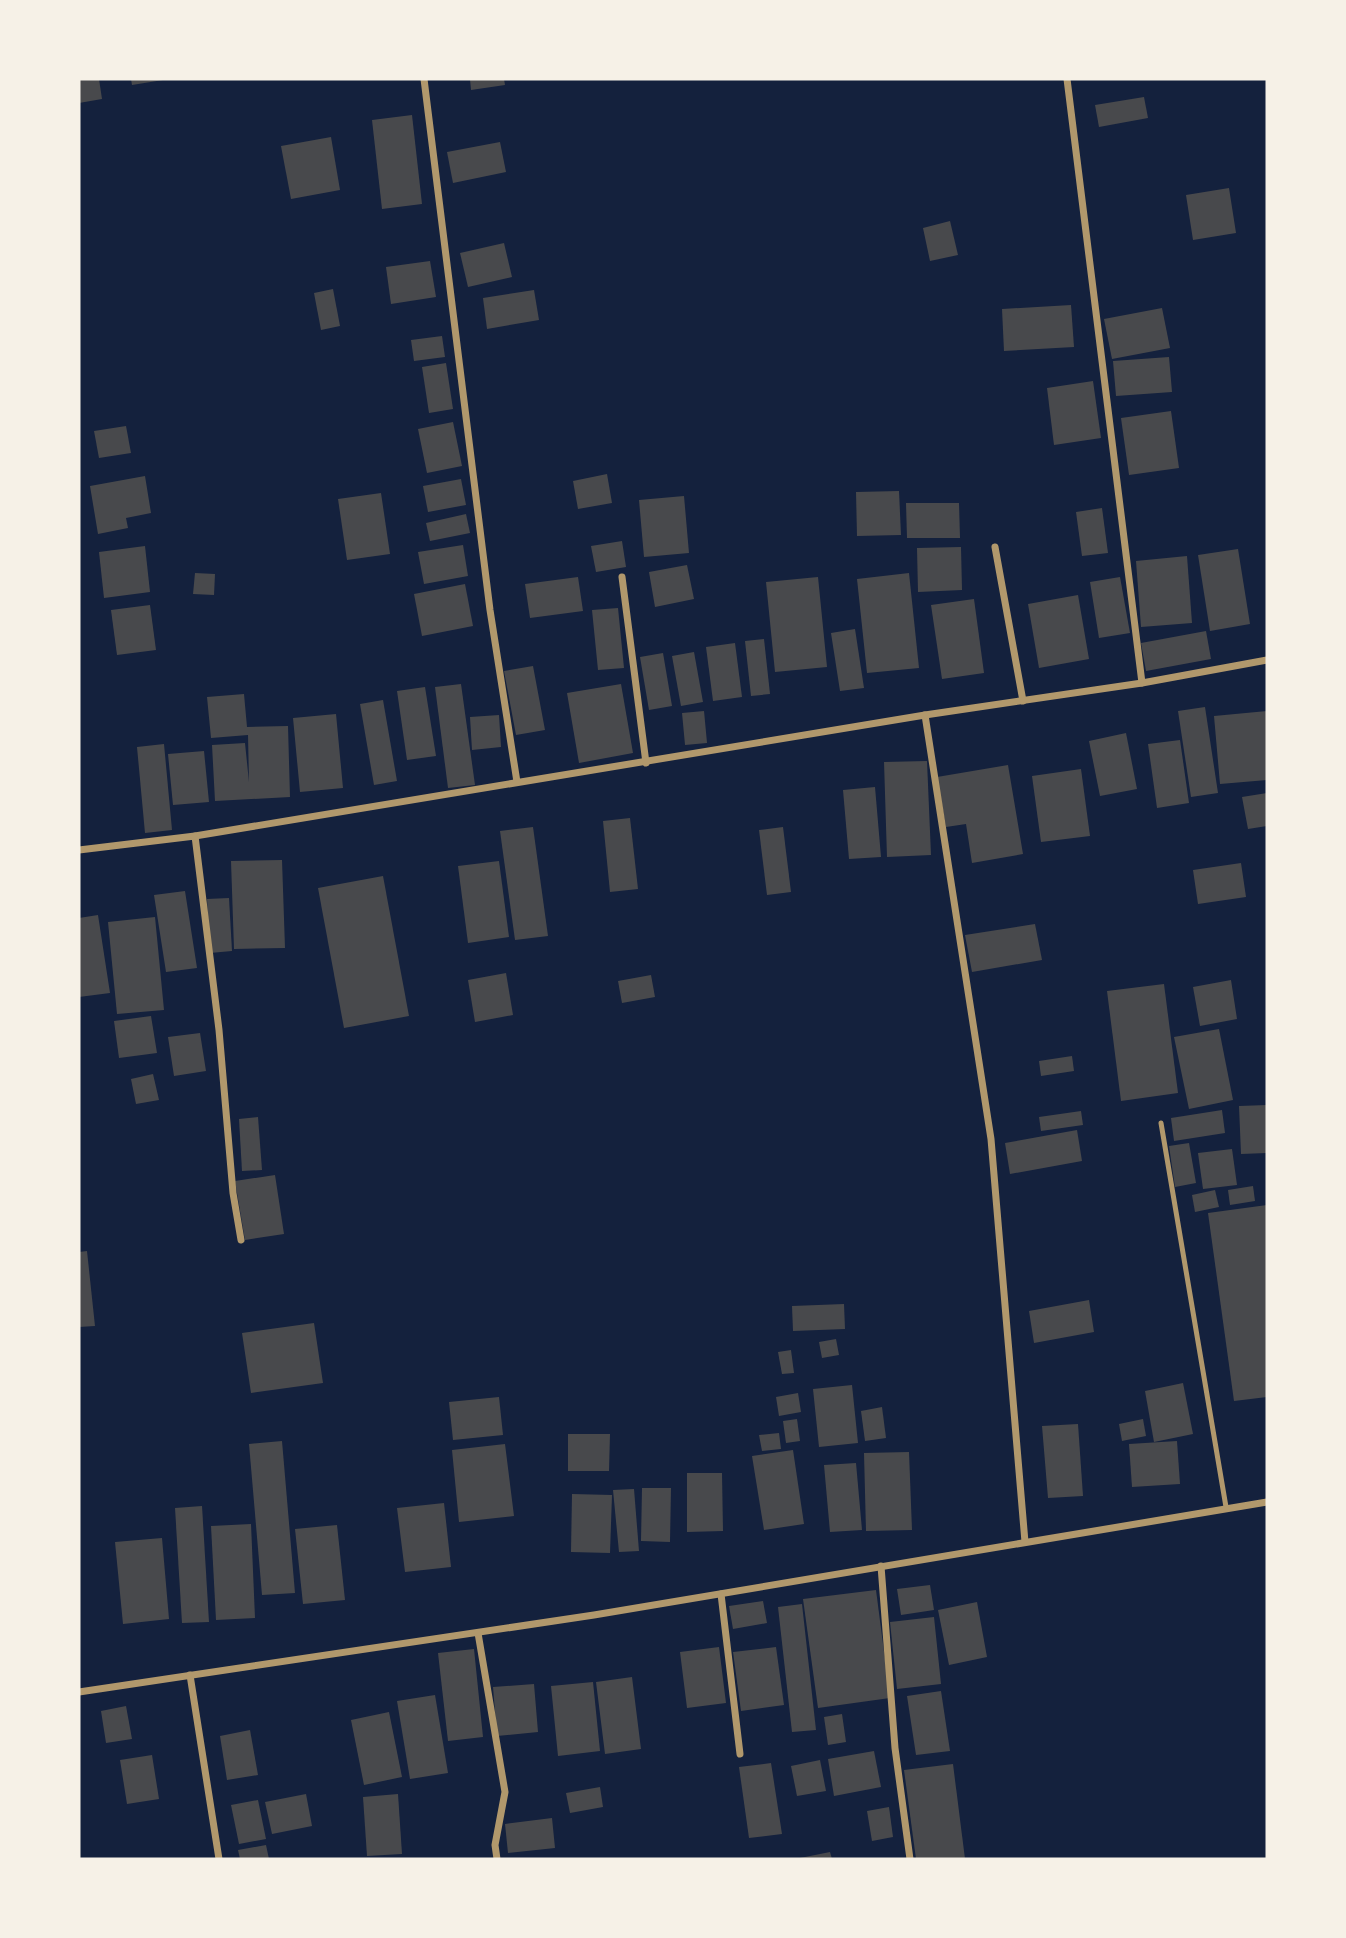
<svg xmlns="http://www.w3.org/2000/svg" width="1346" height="1938" viewBox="0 0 1346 1938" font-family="Lato,sans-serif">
<rect width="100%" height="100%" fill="#14213d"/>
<!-- building -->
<g fill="#48494c">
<polygon points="79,79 99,79 102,99 79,103"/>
<polygon points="131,79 163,79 163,80 132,85"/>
<polygon points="470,79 504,79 505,85 471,90"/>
<polygon points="1144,97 1148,118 1099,127 1095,105"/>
<polygon points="412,115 422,204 382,209 372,120"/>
<polygon points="331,137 340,190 291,199 281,146"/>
<polygon points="500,142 506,172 453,183 447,152"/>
<polygon points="1229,188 1236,233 1193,240 1186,195"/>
<polygon points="950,221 958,255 930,261 923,228"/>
<polygon points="504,243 512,277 468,287 460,253"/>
<polygon points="430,261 436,297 391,304 386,267"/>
<polygon points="333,289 340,326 321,330 314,293"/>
<polygon points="534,290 539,320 487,329 483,298"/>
<polygon points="1071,305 1074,347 1004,351 1002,309"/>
<polygon points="1162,308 1170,348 1112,359 1104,319"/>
<polygon points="442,336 445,357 414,361 411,340"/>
<polygon points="1169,357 1172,392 1116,396 1113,361"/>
<polygon points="446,363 453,409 429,413 422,367"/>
<polygon points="1093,381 1101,438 1054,445 1047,388"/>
<polygon points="1171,411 1179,468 1129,475 1121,418"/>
<polygon points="453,422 462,466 427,473 418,429"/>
<polygon points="126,426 131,453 99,458 94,431"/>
<polygon points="607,474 612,503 578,509 573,481"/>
<polygon points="145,476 151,513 126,518 128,528 98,534 90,486"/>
<polygon points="461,479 466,505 428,512 423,486"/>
<polygon points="899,491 901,535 857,536 856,492"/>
<polygon points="381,493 390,554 347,560 338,499"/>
<polygon points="684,496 689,553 644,557 639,500"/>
<polygon points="906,503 959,503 960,538 907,538"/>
<polygon points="1102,508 1108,553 1082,556 1076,512"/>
<polygon points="466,514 470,533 430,541 426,523"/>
<polygon points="622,541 626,567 596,572 591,546"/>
<polygon points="463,545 468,576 424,584 418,552"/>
<polygon points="145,546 150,592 104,598 99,552"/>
<polygon points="961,547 962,590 918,592 917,548"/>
<polygon points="1238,549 1250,624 1210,631 1198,555"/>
<polygon points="1187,556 1192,623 1141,627 1136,561"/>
<polygon points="687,565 694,599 655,607 649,572"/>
<polygon points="195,573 215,574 214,595 193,594"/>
<polygon points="909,573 919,668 867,673 857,579"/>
<polygon points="578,577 583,611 530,618 525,584"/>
<polygon points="818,577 827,667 775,672 766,582"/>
<polygon points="1120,577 1130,633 1099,638 1090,582"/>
<polygon points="465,584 473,626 422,636 414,594"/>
<polygon points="1078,595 1089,659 1039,668 1028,604"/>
<polygon points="974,599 984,673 942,679 931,605"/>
<polygon points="150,605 156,650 117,655 111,610"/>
<polygon points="618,608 624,668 598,670 592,610"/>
<polygon points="855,629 864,688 840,691 831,633"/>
<polygon points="1206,631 1211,659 1146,671 1141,643"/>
<polygon points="764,639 770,694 751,696 745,641"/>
<polygon points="735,643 742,697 713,701 706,647"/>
<polygon points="694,652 703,702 681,706 672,656"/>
<polygon points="663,653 672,706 649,710 640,657"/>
<polygon points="533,666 545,730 516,735 504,671"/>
<polygon points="461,684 475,785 448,788 435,687"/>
<polygon points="621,684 633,753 579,763 567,693"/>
<polygon points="425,687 436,756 407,760 397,691"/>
<polygon points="244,694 247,727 288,726 290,797 215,801 212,745 245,743 249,782 248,735 211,738 207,697"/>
<polygon points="383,700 397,781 374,785 360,704"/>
<polygon points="1205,707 1218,793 1191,797 1178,711"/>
<polygon points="704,711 707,743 685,745 682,713"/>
<polygon points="1267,711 1267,780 1220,784 1214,716"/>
<polygon points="336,714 343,788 300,792 293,718"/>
<polygon points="499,715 501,747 472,750 470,717"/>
<polygon points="1126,733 1137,789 1100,796 1089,741"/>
<polygon points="1180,740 1189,803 1157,808 1148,744"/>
<polygon points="164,744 172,830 145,833 137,747"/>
<polygon points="204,751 209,802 173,805 168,754"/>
<polygon points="927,761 931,855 887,857 884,762"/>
<polygon points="1008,765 1023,854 972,863 966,824 946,827 937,777"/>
<polygon points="1081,769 1090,836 1041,842 1032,776"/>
<polygon points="875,787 881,857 849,859 843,790"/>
<polygon points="1267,793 1267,826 1248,829 1242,797"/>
<polygon points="630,818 638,889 610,892 603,821"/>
<polygon points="533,827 548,936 515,940 500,831"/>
<polygon points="783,827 791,892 767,895 759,830"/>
<polygon points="282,860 285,948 234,949 231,861"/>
<polygon points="499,861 509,937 468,943 458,866"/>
<polygon points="1241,863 1246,897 1198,904 1193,870"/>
<polygon points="383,876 409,1016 344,1028 318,888"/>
<polygon points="185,891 197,968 166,972 154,895"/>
<polygon points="229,898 232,951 210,953 207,899"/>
<polygon points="98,915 110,993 79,997 79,918"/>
<polygon points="155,917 164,1010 117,1014 108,922"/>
<polygon points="1035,924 1042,960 972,972 965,935"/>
<polygon points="506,973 513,1015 475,1022 468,980"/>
<polygon points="651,975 655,997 622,1003 618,981"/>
<polygon points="1231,980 1237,1019 1200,1026 1193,987"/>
<polygon points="1164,984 1178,1093 1121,1101 1107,991"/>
<polygon points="151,1016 157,1053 119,1058 114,1021"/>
<polygon points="1219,1029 1233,1100 1189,1109 1174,1037"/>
<polygon points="200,1033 206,1071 174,1076 168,1037"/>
<polygon points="1072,1056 1074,1071 1041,1076 1039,1061"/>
<polygon points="153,1074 159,1100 136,1104 131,1079"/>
<polygon points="1267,1105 1267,1153 1241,1154 1239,1106"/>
<polygon points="1222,1110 1225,1133 1174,1141 1171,1118"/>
<polygon points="1081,1111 1083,1125 1041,1131 1039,1117"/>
<polygon points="258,1117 262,1170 242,1171 239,1119"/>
<polygon points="1077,1130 1082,1161 1010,1174 1005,1143"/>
<polygon points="1189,1143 1196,1183 1175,1187 1169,1146"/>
<polygon points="1232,1149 1237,1185 1203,1189 1198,1153"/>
<polygon points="275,1175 284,1234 245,1240 235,1181"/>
<polygon points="1253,1186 1255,1201 1230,1205 1228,1190"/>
<polygon points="1215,1190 1219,1207 1195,1212 1192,1195"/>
<polygon points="1267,1205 1267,1397 1234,1401 1208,1213"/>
<polygon points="87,1251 95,1326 79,1327 79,1252"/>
<polygon points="1089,1300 1094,1332 1034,1343 1029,1311"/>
<polygon points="844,1304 845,1329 793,1331 792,1306"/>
<polygon points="314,1323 323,1383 251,1393 242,1333"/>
<polygon points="836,1339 839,1355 822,1358 819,1342"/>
<polygon points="791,1350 794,1373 782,1374 778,1352"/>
<polygon points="1183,1383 1193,1434 1154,1442 1145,1391"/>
<polygon points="852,1385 858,1443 819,1447 813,1389"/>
<polygon points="798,1393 801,1412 779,1416 776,1397"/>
<polygon points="499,1397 503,1435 453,1440 449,1402"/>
<polygon points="882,1407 886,1438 865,1441 861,1411"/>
<polygon points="797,1419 800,1441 786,1443 783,1421"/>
<polygon points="1143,1419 1146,1436 1122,1441 1119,1424"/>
<polygon points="1078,1424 1083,1496 1048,1498 1042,1426"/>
<polygon points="779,1433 781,1449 762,1451 759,1435"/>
<polygon points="568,1434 610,1434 609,1471 568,1471"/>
<polygon points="282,1441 295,1593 262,1595 249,1444"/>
<polygon points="1177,1441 1180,1484 1132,1487 1129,1444"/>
<polygon points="505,1444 514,1516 459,1522 452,1450"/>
<polygon points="793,1450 804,1524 764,1530 752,1456"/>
<polygon points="909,1452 912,1530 866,1531 864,1453"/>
<polygon points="856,1463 862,1530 830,1532 824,1465"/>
<polygon points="687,1473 722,1473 723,1531 687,1532"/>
<polygon points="642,1488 671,1488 670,1542 641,1541"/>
<polygon points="634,1489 639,1551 619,1552 613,1490"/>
<polygon points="572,1494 612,1495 610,1553 571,1552"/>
<polygon points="444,1503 451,1567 405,1572 397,1508"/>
<polygon points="202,1506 209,1622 182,1623 175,1508"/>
<polygon points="251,1524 255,1618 216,1620 211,1526"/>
<polygon points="337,1525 345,1600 303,1604 295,1529"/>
<polygon points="162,1538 169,1619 123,1624 115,1542"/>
<polygon points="930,1585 934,1610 901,1615 897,1589"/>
<polygon points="876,1590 890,1698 818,1708 803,1599"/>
<polygon points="763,1601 767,1623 733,1629 729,1606"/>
<polygon points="977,1602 987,1657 949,1665 938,1610"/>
<polygon points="802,1604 816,1730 792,1732 778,1607"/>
<polygon points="934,1617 941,1684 897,1689 890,1622"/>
<polygon points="719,1647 726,1703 687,1708 680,1652"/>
<polygon points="776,1647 784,1705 741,1711 733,1652"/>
<polygon points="474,1649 483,1737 448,1741 438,1653"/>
<polygon points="632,1677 641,1749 605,1754 596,1682"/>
<polygon points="593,1682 600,1751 558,1756 551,1686"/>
<polygon points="534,1684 538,1732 497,1736 493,1687"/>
<polygon points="941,1691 950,1751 916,1755 907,1696"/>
<polygon points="435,1695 448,1773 410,1779 397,1701"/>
<polygon points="126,1706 132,1739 106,1743 101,1711"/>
<polygon points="389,1712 402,1777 364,1785 351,1720"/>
<polygon points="842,1714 846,1742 828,1745 824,1717"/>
<polygon points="250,1730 258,1775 227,1780 220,1736"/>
<polygon points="874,1751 881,1787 834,1796 828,1759"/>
<polygon points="152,1755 159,1799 127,1804 120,1760"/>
<polygon points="820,1760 826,1791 797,1796 791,1766"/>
<polygon points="771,1763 782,1834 749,1838 739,1767"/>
<polygon points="953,1764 965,1859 916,1859 904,1770"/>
<polygon points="600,1787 603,1807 570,1813 566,1793"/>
<polygon points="306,1794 312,1826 272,1834 265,1802"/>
<polygon points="398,1794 402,1854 367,1856 363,1797"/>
<polygon points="258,1800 266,1839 239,1844 231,1805"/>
<polygon points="889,1807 893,1837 872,1841 867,1811"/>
<polygon points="552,1818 555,1848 508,1853 505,1824"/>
<polygon points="266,1845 269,1859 240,1859 238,1850"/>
<polygon points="830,1852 832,1859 800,1859 800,1858"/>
</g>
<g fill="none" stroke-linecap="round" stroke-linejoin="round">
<!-- service -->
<polyline stroke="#b1986c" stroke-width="5" points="1161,1123 1226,1507"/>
<!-- minor -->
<g stroke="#b1986c" stroke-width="7">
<polyline points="424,79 490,610 517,782"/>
<polyline points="1067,79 1142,683"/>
<polyline points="995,547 1023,701"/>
<polyline points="622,577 646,763"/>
<polyline points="925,715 991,1139 1025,1542"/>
<polyline points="195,836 219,1030 233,1193 241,1240"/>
<polyline points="79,850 195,836 925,715 1142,683 1267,660"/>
<polyline points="881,1566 895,1748 910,1859"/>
<polyline points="721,1594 740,1754"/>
<polyline points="478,1633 505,1792 495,1845 497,1859"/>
<polyline points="190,1675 219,1859"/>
<polyline points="79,1692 594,1615 1267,1502"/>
</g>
</g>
<!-- border -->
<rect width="1346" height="1938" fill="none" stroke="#f6f1e7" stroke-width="161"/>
</svg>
